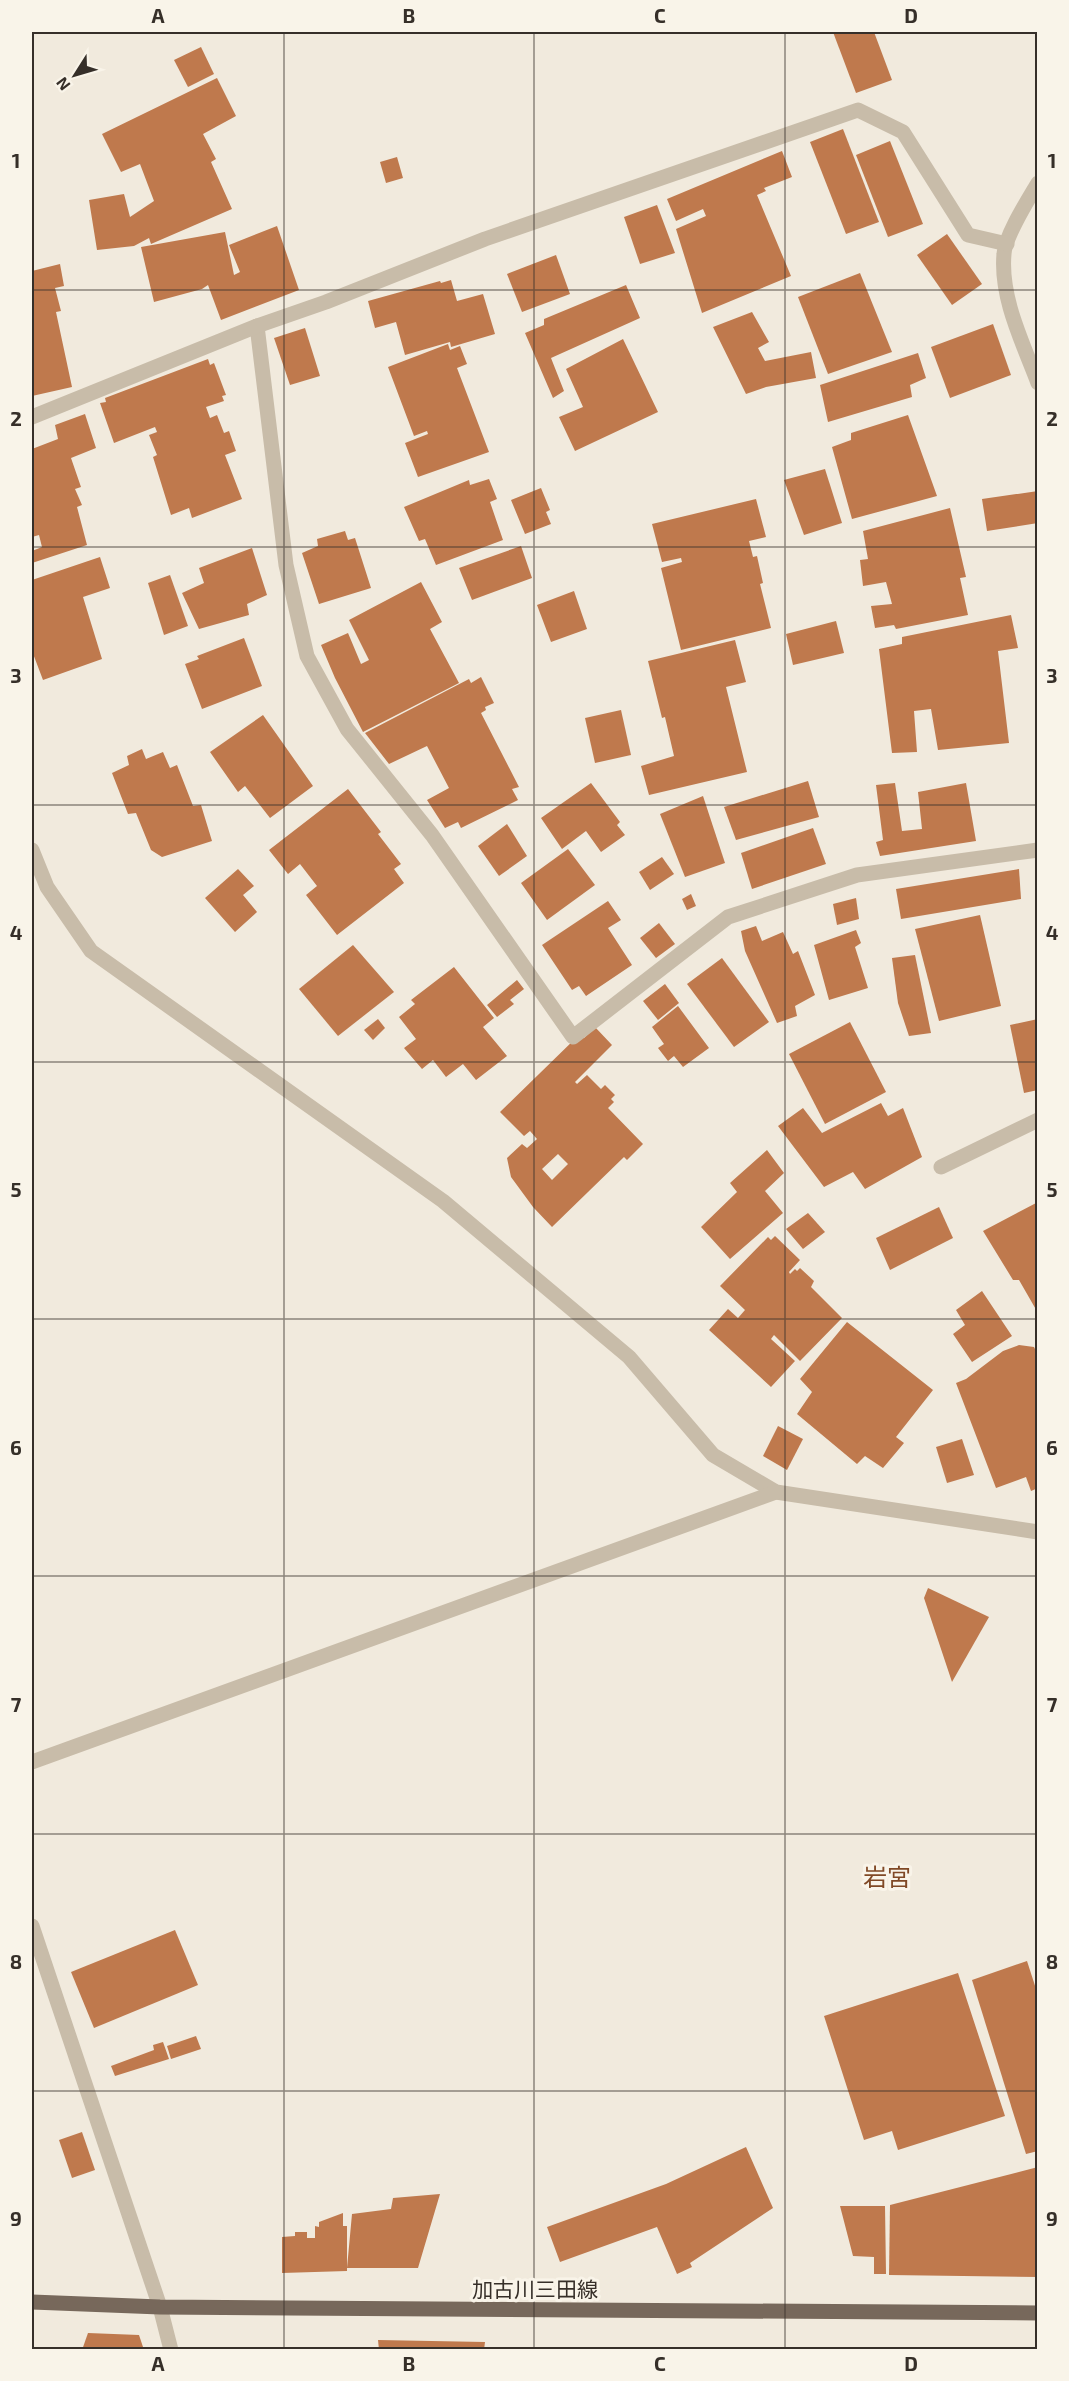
<svg xmlns="http://www.w3.org/2000/svg" width="1069" height="2381" viewBox="0 0 1069 2381" font-family="'Exo 2','Noto Sans JP',sans-serif">
<rect width="100%" height="100%" fill="#f1eadd"/>
<!-- building -->
<g fill="#bf794d" fill-rule="evenodd">
<polygon points="833,32 874,32 892,80 856,93"/>
<polygon points="201,47 214,74 188,87 174,60"/>
<polygon points="217,78 236,116 203,134 216,159 211,162 232,209 151,244 149,238 134,246 97,250 89,200 124,194 130,217 154,201 140,164 121,172 102,134"/>
<polygon points="843,129 879,222 846,234 810,142"/>
<polygon points="890,141 923,224 888,237 856,155"/>
<polygon points="782,151 792,177 764,188 766,191 757,195 791,276 702,313 676,229 706,216 703,209 676,221 667,199"/>
<polygon points="397,157 403,178 386,183 380,162"/>
<polygon points="657,205 675,253 640,264 624,217"/>
<polygon points="277,226 299,290 221,320 208,285 202,289 154,302 141,247 225,232 234,275 240,272 229,245"/>
<polygon points="947,234 982,284 952,305 917,255"/>
<polygon points="556,255 570,294 522,312 507,274"/>
<polygon points="60,264 64,286 55,288 61,311 56,312 72,387 32,396 32,271"/>
<polygon points="860,273 892,352 828,374 798,297"/>
<polygon points="451,280 457,301 483,294 495,334 451,347 450,342 405,355 396,322 375,328 368,301 440,281 441,283"/>
<polygon points="626,285 640,318 551,358 564,391 553,398 525,333 544,325 544,319"/>
<polygon points="752,312 769,342 758,348 765,361 811,352 816,378 766,387 746,394 713,327"/>
<polygon points="993,324 1011,375 950,398 931,347"/>
<polygon points="305,328 320,376 290,385 274,338"/>
<polygon points="623,339 658,412 575,451 559,417 583,407 566,369"/>
<polygon points="448,344 450,350 460,346 467,364 457,368 489,452 418,477 405,443 428,434 427,431 414,436 388,367"/>
<polygon points="918,353 926,378 910,385 912,397 828,422 820,385"/>
<polygon points="208,359 210,365 214,363 226,395 222,396 224,401 206,407 210,418 217,415 224,433 229,431 236,451 225,455 242,499 192,518 189,508 171,515 153,457 157,455 149,435 157,432 155,427 114,443 100,403 106,402 105,398"/>
<polygon points="85,414 96,448 71,458 81,487 75,489 82,505 77,507 87,545 32,563 32,551 42,547 39,535 32,537 32,449 58,439 55,425"/>
<polygon points="908,415 937,496 852,519 832,447 851,440 851,433"/>
<polygon points="825,469 842,523 804,535 784,480"/>
<polygon points="489,479 497,499 490,502 503,540 436,565 425,539 419,541 404,507 469,480 470,485"/>
<polygon points="541,488 550,510 546,512 551,524 525,534 511,500"/>
<polygon points="1038,491 1038,523 987,531 982,499"/>
<polygon points="756,499 766,537 749,541 753,557 757,556 763,583 760,584 771,628 681,650 661,568 682,562 681,558 662,562 652,524"/>
<polygon points="950,508 966,577 960,578 968,615 896,629 894,625 875,628 871,606 892,604 886,582 863,586 860,560 868,559 863,531"/>
<polygon points="345,531 348,540 355,538 371,588 319,604 302,553 318,546 317,539"/>
<polygon points="521,546 532,578 472,600 459,568"/>
<polygon points="252,548 267,595 247,604 249,615 199,629 182,593 204,583 199,568"/>
<polygon points="100,557 110,588 83,597 102,659 43,680 32,651 32,580"/>
<polygon points="170,575 188,626 164,635 148,583"/>
<polygon points="421,582 442,622 430,629 459,683 363,732 335,678 321,645 348,633 361,664 369,660 349,620"/>
<polygon points="574,591 587,629 551,642 537,605"/>
<polygon points="1011,615 1018,648 998,651 1009,743 938,750 931,709 914,711 917,752 892,753 879,649 902,644 902,637"/>
<polygon points="836,621 844,653 793,665 786,634"/>
<polygon points="244,638 262,686 202,709 185,664 199,659 197,656"/>
<polygon points="735,640 746,682 726,687 747,772 649,795 641,766 674,756 665,717 662,718 648,661"/>
<polygon points="481,677 494,703 485,707 486,710 481,713 519,787 512,789 518,800 461,828 458,822 445,828 427,800 449,788 427,746 389,764 365,733 469,679 471,683"/>
<polygon points="621,710 631,755 595,763 585,718"/>
<polygon points="263,715 313,786 270,818 245,786 238,792 210,752"/>
<polygon points="142,749 146,759 163,752 170,768 177,765 193,806 201,805 212,841 162,857 151,850 136,813 128,814 112,773 129,765 127,756"/>
<polygon points="808,781 819,817 736,840 724,807"/>
<polygon points="591,783 620,822 617,825 625,835 601,852 586,831 562,849 541,818"/>
<polygon points="895,783 902,831 922,829 918,792 966,783 976,841 880,856 876,842 883,840 876,785"/>
<polygon points="348,789 381,832 378,834 401,864 394,869 404,883 337,935 306,895 317,886 300,864 288,874 269,850"/>
<polygon points="703,796 725,863 685,877 660,814"/>
<polygon points="507,824 527,856 499,876 478,846"/>
<polygon points="813,828 826,864 752,889 741,853"/>
<polygon points="568,849 595,885 547,920 521,883"/>
<polygon points="662,857 674,874 650,890 639,872"/>
<polygon points="238,869 254,886 243,895 257,912 235,932 205,898"/>
<polygon points="1019,869 1021,899 901,919 896,889"/>
<polygon points="691,894 696,906 687,910 682,899"/>
<polygon points="856,898 859,919 837,925 833,904"/>
<polygon points="608,901 621,920 608,928 632,965 586,996 579,986 572,990 542,945"/>
<polygon points="980,915 1001,1006 939,1021 915,929"/>
<polygon points="659,923 675,944 656,958 640,938"/>
<polygon points="756,926 762,941 783,932 793,954 798,951 815,995 795,1006 797,1016 777,1023 745,951 741,931"/>
<polygon points="856,930 861,943 855,947 868,988 829,1000 814,945"/>
<polygon points="353,945 394,992 338,1036 299,989"/>
<polygon points="915,955 931,1033 909,1036 898,1003 892,958"/>
<polygon points="722,958 769,1022 734,1047 687,984"/>
<polygon points="454,967 494,1018 483,1027 507,1056 476,1080 463,1064 446,1077 433,1060 422,1069 404,1048 416,1039 399,1017 415,1004 411,1000"/>
<polygon points="517,980 524,989 510,1000 514,1004 497,1017 487,1005"/>
<polygon points="665,984 679,1003 658,1020 643,1001"/>
<polygon points="678,1006 709,1048 683,1067 674,1056 668,1061 658,1048 664,1044 652,1027"/>
<polygon points="378,1019 385,1028 373,1040 364,1030"/>
<polygon points="1038,1019 1038,1090 1024,1093 1010,1025"/>
<polygon points="850,1022 886,1092 825,1124 789,1054"/>
<path d="M595 1027 612 1045 575 1082 577 1084 587 1075 601 1089 605 1085 615 1095 611 1099 614 1102 608 1108 643 1144 627 1160 624 1157 552 1227 533 1207 511 1177 507 1158 522 1144 527 1148 537 1139 530 1131 524 1136 500 1112 580 1034 584 1038ZM558 1154 568 1164 552 1180 542 1169Z"/>
<polygon points="881,1103 888,1116 903,1108 922,1157 865,1189 853,1172 824,1187 778,1126 803,1108 822,1133"/>
<polygon points="767,1150 784,1173 765,1191 783,1213 730,1259 701,1227 737,1192 730,1183"/>
<polygon points="1038,1202 1038,1313 1019,1280 1013,1280 983,1231"/>
<polygon points="939,1207 953,1238 890,1270 876,1238"/>
<polygon points="808,1213 825,1232 803,1249 786,1229"/>
<polygon points="775,1236 800,1260 789,1272 790,1274 795,1269 797,1271 800,1268 814,1281 811,1287 842,1318 800,1361 774,1335 771,1339 795,1361 771,1387 709,1330 728,1309 738,1318 745,1310 720,1286 768,1237 771,1240"/>
<polygon points="982,1291 1012,1336 972,1362 953,1334 965,1325 956,1310"/>
<polygon points="847,1322 933,1390 896,1437 904,1443 883,1468 865,1456 857,1464 797,1414 812,1392 800,1379"/>
<polygon points="1019,1345 1034,1347 1036,1351 1038,1351 1038,1488 1031,1491 1026,1477 996,1488 956,1383 966,1379 1003,1351"/>
<polygon points="778,1426 803,1439 787,1470 763,1456"/>
<polygon points="962,1439 974,1475 947,1483 936,1447"/>
<polygon points="928,1588 989,1617 952,1682 924,1598"/>
<polygon points="175,1930 198,1985 94,2028 71,1972"/>
<polygon points="1027,1961 1038,1995 1038,2151 1026,2154 972,1980"/>
<polygon points="958,1973 1005,2116 898,2150 892,2131 864,2140 824,2016"/>
<polygon points="196,2036 201,2049 171,2059 167,2046"/>
<polygon points="163,2042 169,2059 115,2076 111,2066 154,2050 153,2045"/>
<polygon points="82,2132 95,2170 72,2178 59,2140"/>
<polygon points="746,2147 773,2208 690,2263 692,2267 677,2274 657,2227 560,2262 547,2227 666,2184"/>
<polygon points="1038,2167 1038,2277 889,2275 890,2205"/>
<polygon points="440,2194 418,2268 347,2268 352,2214 391,2209 393,2198"/>
<polygon points="840,2206 885,2206 886,2274 874,2274 874,2257 853,2256"/>
<polygon points="343,2213 343,2226 347,2226 347,2271 282,2273 282,2237 295,2236 295,2232 307,2232 307,2238 315,2238 315,2226 319,2227 319,2222"/>
<polygon points="88,2333 139,2335 144,2350 82,2350"/>
<polygon points="378,2340 485,2342 484,2350 379,2350"/>
</g>
<g fill="none" stroke-linecap="round" stroke-linejoin="round">
<!-- minor -->
<g stroke="#c8bca9" stroke-width="15">
<path d="M1038 183C1028 200 1005 236 1004 254 1000 298 1023 343 1038 383"/>
<polyline points="257,326 286,565 307,656 347,729 432,835 573,1037 728,917 857,875 1038,850"/>
<polyline points="32,417 257,326 326,302 485,239 858,110 903,132 968,235 1007,244"/>
<polyline points="32,850 47,887 91,951 443,1201 629,1357 713,1455 776,1492 1038,1532"/>
<polyline points="941,1167 1038,1120"/>
<polyline points="32,1762 776,1492"/>
<polyline points="32,1926 160,2307 171,2350"/>
</g>
<!-- major -->
<polyline stroke="#77685b" stroke-width="15" points="32,2302 160,2307 1038,2313"/>
</g>
<!-- grid -->
<path fill="none" stroke="#362f29" stroke-width="1.5" stroke-opacity="0.55" d="M284 32V2350M534 32V2350M785 32V2350M32 290H1038M32 547H1038M32 805H1038M32 1062H1038M32 1319H1038M32 1576H1038M32 1834H1038M32 2091H1038"/>
<g text-anchor="middle" dominant-baseline="central" stroke-width="6" stroke-linejoin="round" paint-order="stroke">
<!-- street labels -->
<g font-size="21" fill="#362f29" stroke="#f9f4e9">
<text x="535" y="2288">加古川三田線</text>
</g>
<!-- quarter labels -->
<g font-size="24" fill="#804926" stroke="#f9f4e9">
<text x="887" y="1876">岩宮</text>
</g>
</g>
<!-- border -->
<rect width="1069" height="2381" fill="none" stroke="#f9f4e9" stroke-width="66"/>
<!-- north arrow -->
<g transform="translate(75 75) rotate(233)" stroke="#f9f4e9" stroke-width="4.5" paint-order="stroke">
<path d="M0-4.5L10 22L0 15L-10 22Z" fill="#362f29"/>
<text y="-9" font-size="16" font-weight="bold" text-anchor="middle" fill="#362f29">N</text>
</g>
<rect x="33" y="33" width="1003" height="2315" fill="none" stroke="#362f29" stroke-width="2"/>
<g font-size="20" text-anchor="middle" font-weight="bold" fill="#362f29">
<text x="158" y="23">A</text>
<text x="409" y="23">B</text>
<text x="660" y="23">C</text>
<text x="911" y="23">D</text>
<text x="16" y="168">1</text>
<text x="1052" y="168">1</text>
<text x="16" y="426">2</text>
<text x="1052" y="426">2</text>
<text x="16" y="683">3</text>
<text x="1052" y="683">3</text>
<text x="16" y="940">4</text>
<text x="1052" y="940">4</text>
<text x="16" y="1197">5</text>
<text x="1052" y="1197">5</text>
<text x="16" y="1455">6</text>
<text x="1052" y="1455">6</text>
<text x="16" y="1712">7</text>
<text x="1052" y="1712">7</text>
<text x="16" y="1969">8</text>
<text x="1052" y="1969">8</text>
<text x="16" y="2226">9</text>
<text x="1052" y="2226">9</text>
<text x="158" y="2371">A</text>
<text x="409" y="2371">B</text>
<text x="660" y="2371">C</text>
<text x="911" y="2371">D</text>
</g>
</svg>
